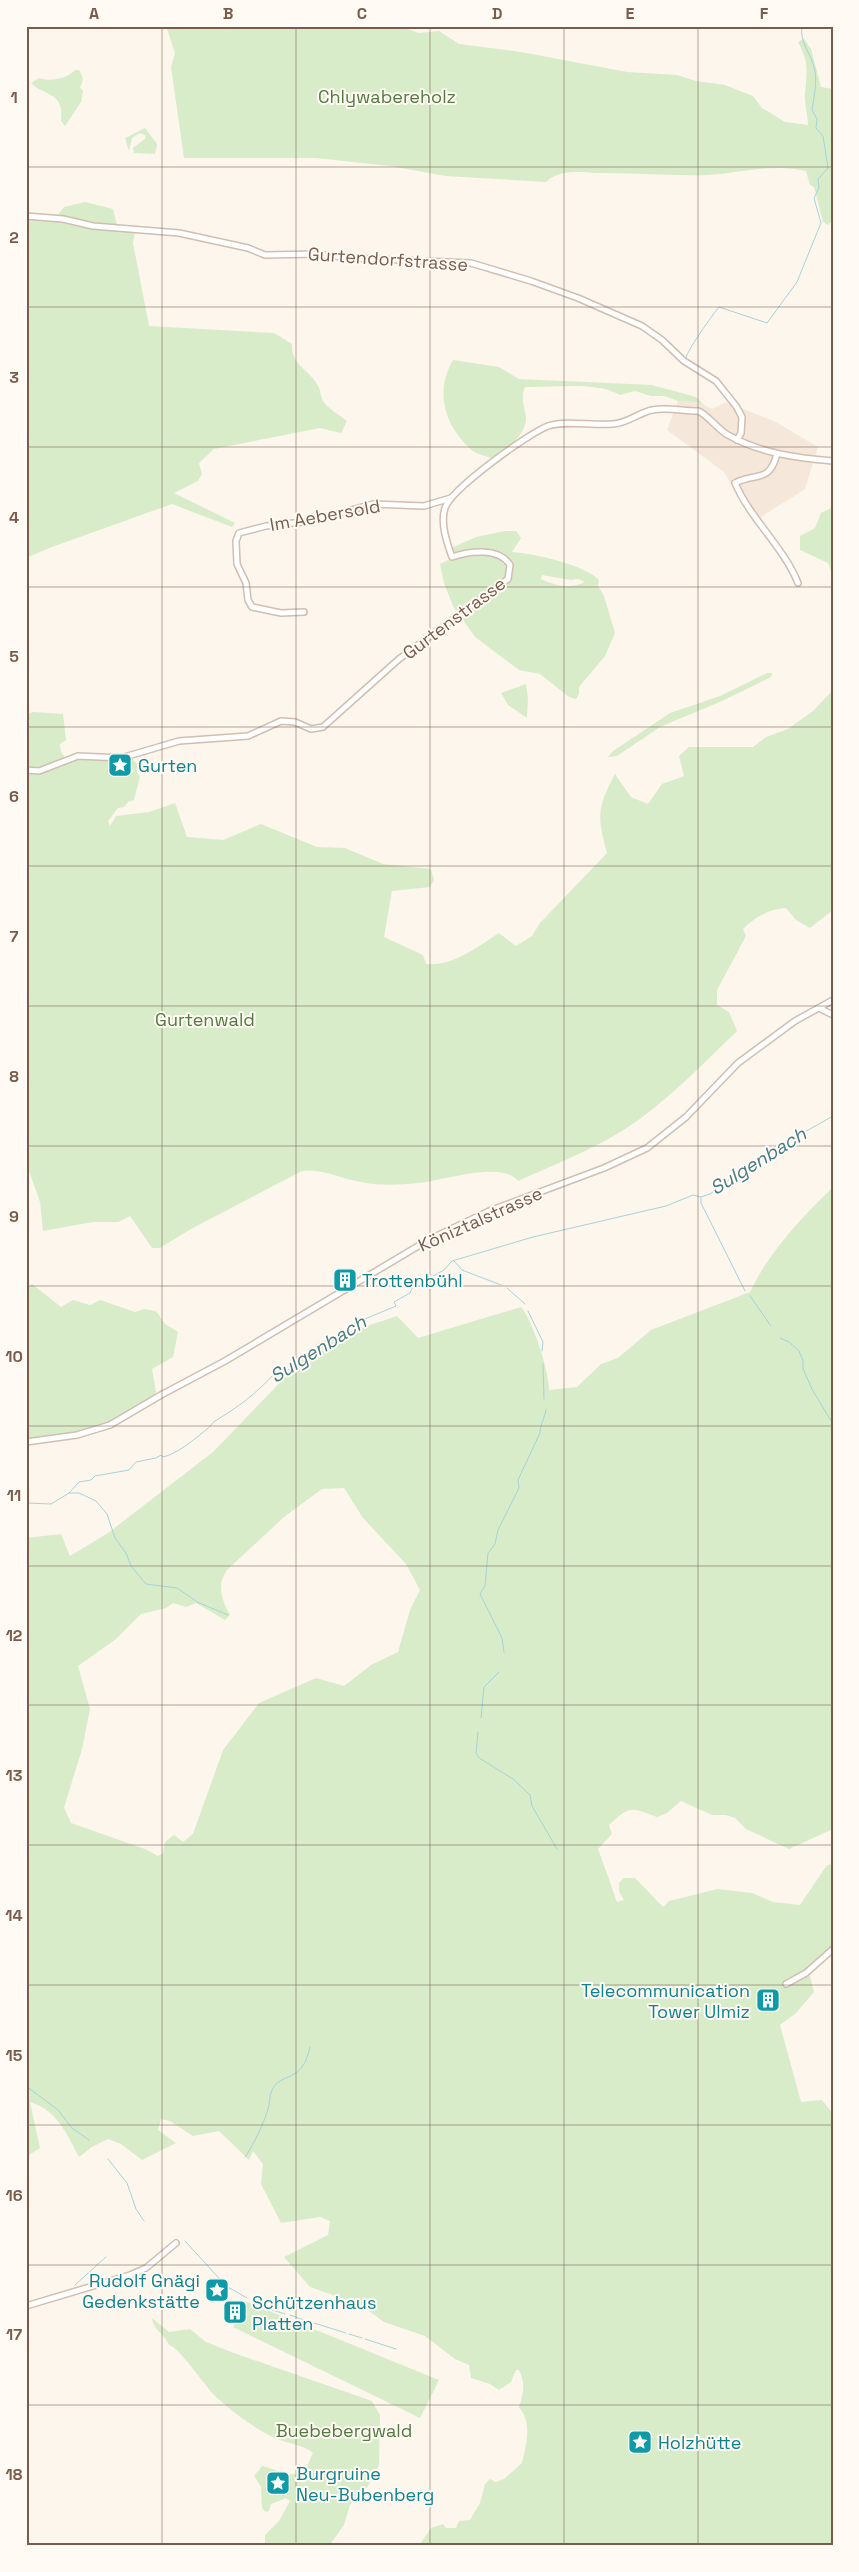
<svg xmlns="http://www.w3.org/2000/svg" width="859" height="2572" viewBox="0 0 859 2572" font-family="'Space Grotesk',sans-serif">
<rect width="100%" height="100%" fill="#fdf6ec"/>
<!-- residential -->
<polygon fill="#f5e8da" points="678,401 697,402 712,409 726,402 776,422 818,447 805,489 753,522 724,472 667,430"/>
<!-- green -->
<g fill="#d8ecc9" fill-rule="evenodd">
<path d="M166 26H398L419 33 439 31 459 44 521 52 627 72 677 75 696 81 725 85 753 96 762 108 785 122 808 125C808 115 804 103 805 93 807 70 809 63 798 42L804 39 811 49 821 87 833 89V220L828 225 823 222 814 187 810 185 806 171C772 163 742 173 708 175 670 176 634 173 597 173 579 172 559 169 546 182L445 176 390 166 316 158H184L171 67 175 53Z"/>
<path d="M75 70H79C83 77 84 81 80 87L83 91 81 102 65 126 61 121C65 91 43 96 31 83L39 78C50 82 67 79 75 70Z"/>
<polygon points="145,128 157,144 155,154 134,153 133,148 146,138 145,135 140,133 132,138 129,151 125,138"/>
<path d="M85 202 113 209 118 229 135 232 133 243 149 326 274 333 292 344C291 366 310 369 318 386 321 390 320 396 323 401 327 408 340 415 347 421L341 433 320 428 214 449 199 463 202 474 198 481 174 493 235 523 232 527 172 504 52 547 26 558V220H54L64 207Z"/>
<path d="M453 360 499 367 519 379 652 385 696 397 705 406 697 402 678 401 664 396H651L635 391 620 395C596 381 553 388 525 387 520 398 525 407 526 418 527 433 506 451 495 459 489 457 479 455 473 451 445 428 434 392 453 360Z"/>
<polygon points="833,507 833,576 828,563 800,550 800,536 815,528 821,513"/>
<path d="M505 531H516L521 538 512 552C533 553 585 565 599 580L598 586 604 596 615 633 605 656 579 687V694L576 699 569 697 540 674 519 670 475 637 453 606 444 583 440 564 452 558 449 549 476 537ZM542 575 571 580 578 579 585 582C572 589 555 586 541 579Z"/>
<polygon points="767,673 772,673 771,677 722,701 660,727 617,756 608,757 613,751 670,713 720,696"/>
<polygon points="526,684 528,698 527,718 508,705 501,693"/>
<path d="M833 690V910L810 928 796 920 786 908C770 909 754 917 743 929L746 936 717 990V1005L729 1012 737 1031C705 1062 673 1095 637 1121 602 1146 558 1163 518 1181 501 1160 443 1181 418 1183 399 1185 380 1186 361 1182 341 1179 322 1168 302 1171L191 1229 160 1248H152L130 1216 118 1222H93L43 1231 40 1202 26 1162V771L80 757 111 760 129 775 134 771C129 764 124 763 118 760L131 757 138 765 137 772 140 777 134 800 128 802 124 807 118 808 108 821 110 826 116 816 149 812 175 803 187 837 223 840 261 824 317 847 345 848 383 864 431 869 434 880 430 887 392 891 384 937 423 955 426 964C452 967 477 947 499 933L516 946 532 936 540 923 607 853C597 816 597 808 615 774L631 797 648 804 662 784 684 776 679 756 689 747H753L766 737 788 729 813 711Z"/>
<polygon points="33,712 63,714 66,740 60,744 61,752 66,759 38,769 26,768 26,714"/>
<path d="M833 1187V1829L789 1849 746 1829 735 1818 726 1815H712L681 1801 667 1813 657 1817C631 1807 630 1805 609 1825L612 1834 598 1849 617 1902 624 1900 619 1891V1883L624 1878H635L663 1907 669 1901 717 1889 752 1893 773 1902 800 1905 827 1865 833 1864V1946L809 1972 814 1992 795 2014 780 2025 801 2102 822 2100 833 2114V2546H419L431 2528 443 2524 446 2528H456L459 2521 470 2520 480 2503 485 2484 490 2479 496 2482 504 2479 522 2463C526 2444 533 2424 519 2407 523 2394 526 2383 519 2370H516L511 2382 499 2390 490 2384 471 2378 469 2365 455 2359 425 2336 384 2322 361 2305 310 2287 284 2257 328 2235 330 2221 320 2217 281 2223 261 2184 263 2164 253 2151 249 2160 219 2131 193 2136 170 2121 161 2119 158 2130 176 2143 142 2160 121 2144 108 2139 92 2147 79 2157C67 2134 57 2110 30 2102L40 2148 26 2157V1538L61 1534 70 1556 108 1533 213 1452 319 1342 397 1316 418 1338 521 1307C533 1321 549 1371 549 1390L577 1387 601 1364 618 1358 651 1330 750 1292C769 1252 801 1218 833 1187ZM344 1488 363 1518 406 1564 420 1590 410 1610 398 1652 371 1665 344 1686 316 1678 259 1703 223 1750 193 1834 183 1842 174 1835 165 1842 163 1853 158 1856 145 1849 71 1823 64 1808 82 1749 90 1709 78 1666 116 1639 141 1614 166 1608 173 1603 186 1607 196 1603 225 1620 230 1615C222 1600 216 1585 227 1570L284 1517 322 1489Z"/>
<path d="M32 1284 61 1307 73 1300 90 1305 100 1300 135 1312 144 1309 156 1311 165 1324 178 1332 173 1357 152 1369 156 1392C129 1430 69 1435 26 1442V1287Z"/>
<polygon points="245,2301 439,2380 420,2418 233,2327"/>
<path d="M152 2318 169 2332 190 2329 206 2342 231 2352 372 2401 380 2415 379 2465 368 2486 350 2505 344 2525 329 2546H265V2535L279 2521 290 2501 286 2498 271 2504 269 2511 266 2512 262 2508 261 2487 254 2476 262 2466C275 2468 292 2481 304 2470 308 2467 310 2458 313 2453 303 2444 287 2444 275 2438 253 2428 233 2412 215 2396 205 2386 179 2347 169 2345 165 2334 153 2330 152 2318Z"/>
</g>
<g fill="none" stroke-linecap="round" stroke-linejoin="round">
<!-- stream -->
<g stroke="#a5d3da" stroke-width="1">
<path d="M686 358C686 352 713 314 719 307L767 323 797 282 821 223 814 198 819 188 818 179 828 168 823 136 816 128 817 119 812 110C814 96 817 84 815 71 812 54 799 43 802 26"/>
<polyline points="701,1197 701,1203 745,1291"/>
<polyline points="454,1261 462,1270 501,1285"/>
<polyline points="507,1288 525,1304"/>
<polyline points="750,1296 771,1326"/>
<polyline points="528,1311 543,1342 542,1351"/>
<polyline points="780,1338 789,1342 799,1351 803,1361 803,1369 813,1391 833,1424"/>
<polyline points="543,1364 544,1399"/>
<polyline points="69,1493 79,1493 96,1501 107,1514 115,1538 126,1553 131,1566 146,1584 177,1588 196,1601"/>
<path d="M26 1503 51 1504 69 1493 79 1482 91 1480 95 1476 129 1470 136 1462 156 1458 161 1455 163 1457C177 1454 195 1439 207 1429 210 1427 212 1423 215 1421 237 1408 257 1393 275 1373L282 1372 285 1368 288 1370 296 1365 298 1360 332 1337 340 1336 353 1324 396 1306 394 1302 410 1293 412 1288 425 1285 428 1279 444 1270 452 1261 533 1237 666 1206 693 1195 701 1197 710 1194 757 1159 833 1116"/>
<polyline points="197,1602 228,1615"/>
<path d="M504 1652 502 1638 480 1594 485 1586 488 1553 495 1544 498 1530 519 1488 518 1480 540 1433C540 1424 545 1418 546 1409"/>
<polyline points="481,1718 484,1687 499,1672"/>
<polyline points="478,1732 476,1753 479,1758 513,1779 530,1795 532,1806 557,1849"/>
<polyline points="26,2086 58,2110 72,2128 89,2140"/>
<path d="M245 2157C252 2148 265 2121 268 2109 270 2103 269 2096 272 2090 281 2071 302 2085 310 2047"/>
<polyline points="108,2159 127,2183 136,2209 144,2221"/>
<polyline points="185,2241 226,2286 247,2298"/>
<polyline points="75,2285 106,2257"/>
<polyline points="263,2307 285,2314"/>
<polyline points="290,2315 304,2320"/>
<polyline points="314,2323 346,2333"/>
<polyline points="349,2334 362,2338"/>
<polyline points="365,2339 396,2349"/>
</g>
<!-- street casing -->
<g stroke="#d1beb0" stroke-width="8">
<g id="street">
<polyline points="26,216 63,219 93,226 179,233 248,248 265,255 316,254 352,258 471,263 531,281 578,298 642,326 662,340 684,361 716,381 736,406 742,417 741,433 737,440"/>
<path d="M777 454C769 484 756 472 735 483 751 520 783 546 798 583"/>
<polyline points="304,612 281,613 252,607 248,600 246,583 237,564 236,541 239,533 266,526 312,521 373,504 424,506 451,498"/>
<path d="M26 770 39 771 78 756 121 758 179 741 248 736 281 721 295 722 311 729 323 727 399 659 508 579 510 565C499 547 469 551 452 557 447 543 440 523 445 508 451 489 529 433 548 426 568 420 592 426 613 424 628 423 638 413 652 410 667 407 683 411 698 411 706 413 718 430 728 435 760 453 796 458 833 461"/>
<polyline points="819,1008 833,1015"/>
<polyline points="26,1442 77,1435 110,1425 161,1395 225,1361 430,1239 489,1211 604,1168 647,1148 686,1117 738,1063 795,1021 833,1000"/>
<polyline points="786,1984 806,1973 833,1949"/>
<polyline points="26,2306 130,2275 146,2268 176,2243"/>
</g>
</g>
<!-- street -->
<use href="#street" stroke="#fff" stroke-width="5"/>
</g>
<!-- grid -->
<path fill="none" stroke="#7a5c4d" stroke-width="1" stroke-opacity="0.55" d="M162 26V2546M296 26V2546M430 26V2546M564 26V2546M698 26V2546M26 167H833M26 307H833M26 447H833M26 587H833M26 727H833M26 866H833M26 1006H833M26 1146H833M26 1286H833M26 1426H833M26 1566H833M26 1705H833M26 1845H833M26 1985H833M26 2125H833M26 2265H833M26 2405H833"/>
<!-- icons -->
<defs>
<g id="sight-square" transform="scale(1.25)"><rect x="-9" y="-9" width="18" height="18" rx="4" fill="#0f9aa8" stroke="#fffaf3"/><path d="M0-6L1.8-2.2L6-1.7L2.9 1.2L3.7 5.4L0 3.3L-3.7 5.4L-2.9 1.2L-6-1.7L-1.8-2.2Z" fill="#fff"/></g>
<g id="building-square" transform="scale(1.25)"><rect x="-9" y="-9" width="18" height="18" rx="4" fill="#0f9aa8" stroke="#fffaf3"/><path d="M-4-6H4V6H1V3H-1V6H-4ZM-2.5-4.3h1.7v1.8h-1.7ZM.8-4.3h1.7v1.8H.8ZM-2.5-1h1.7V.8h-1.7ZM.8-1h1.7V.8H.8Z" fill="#fff"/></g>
</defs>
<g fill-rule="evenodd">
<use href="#sight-square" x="120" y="765"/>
<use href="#building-square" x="345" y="1280"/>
<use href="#building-square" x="768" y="2000"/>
<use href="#sight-square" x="217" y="2290"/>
<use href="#building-square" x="235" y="2312"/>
<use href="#sight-square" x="640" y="2442"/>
<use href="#sight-square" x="278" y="2483"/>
</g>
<g text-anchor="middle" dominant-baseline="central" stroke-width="4" stroke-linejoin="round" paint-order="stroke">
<!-- park labels -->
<g font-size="18" fill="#537a41" stroke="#fffaf3">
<text x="387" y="96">Chlywabereholz</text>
<text x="205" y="1019">Gurtenwald</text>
<text x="344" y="2430">Buebebergwald</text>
</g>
<!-- street labels -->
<g font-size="18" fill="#7a5c4d" stroke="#fffaf3">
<text transform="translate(388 259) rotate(4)">Gurtendorfstrasse</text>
<text transform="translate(325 515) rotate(-10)">Im Aebersold</text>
<text transform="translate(454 618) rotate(-37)">Gurtenstrasse</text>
<text transform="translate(480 1219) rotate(-24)">Köniztalstrasse</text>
</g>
<!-- culture labels -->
<g font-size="18" fill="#0d838f" stroke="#fffaf3" text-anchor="start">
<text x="138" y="765">Gurten</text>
<text x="362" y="1280">Trottenbühl</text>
<text x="750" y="1990" text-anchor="end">Telecommunication<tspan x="750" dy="21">Tower Ulmiz</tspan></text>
<text x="200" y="2280" text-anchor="end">Rudolf Gnägi<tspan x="200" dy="21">Gedenkstätte</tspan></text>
<text x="252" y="2302">Schützenhaus<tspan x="252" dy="21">Platten</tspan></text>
<text x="658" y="2442">Holzhütte</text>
<text x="296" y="2473">Burgruine<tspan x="296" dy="21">Neu-Bubenberg</tspan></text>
</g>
<!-- water labels -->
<g font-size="19" font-style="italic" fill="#437c86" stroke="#fffaf3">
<text transform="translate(758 1161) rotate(-32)">Sulgenbach</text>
<text transform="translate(318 1349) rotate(-32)">Sulgenbach</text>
</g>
</g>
<!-- border -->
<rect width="859" height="2572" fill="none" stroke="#fffaf3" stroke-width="55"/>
<rect x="28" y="28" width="804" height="2516" fill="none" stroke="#7a5c4d" stroke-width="2"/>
<g font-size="16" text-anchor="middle" font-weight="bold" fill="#7a5c4d">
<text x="94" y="19">A</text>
<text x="228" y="19">B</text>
<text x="362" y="19">C</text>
<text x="497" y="19">D</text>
<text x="630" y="19">E</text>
<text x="764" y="19">F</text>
<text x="14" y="103">1</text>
<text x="14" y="243">2</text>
<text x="14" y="383">3</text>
<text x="14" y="523">4</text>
<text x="14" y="662">5</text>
<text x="14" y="802">6</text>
<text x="14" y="942">7</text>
<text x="14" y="1082">8</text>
<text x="14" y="1222">9</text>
<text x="14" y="1362">10</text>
<text x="14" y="1501">11</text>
<text x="14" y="1641">12</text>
<text x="14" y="1781">13</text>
<text x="14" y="1921">14</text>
<text x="14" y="2061">15</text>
<text x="14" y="2201">16</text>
<text x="14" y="2340">17</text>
<text x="14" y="2480">18</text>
</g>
</svg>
